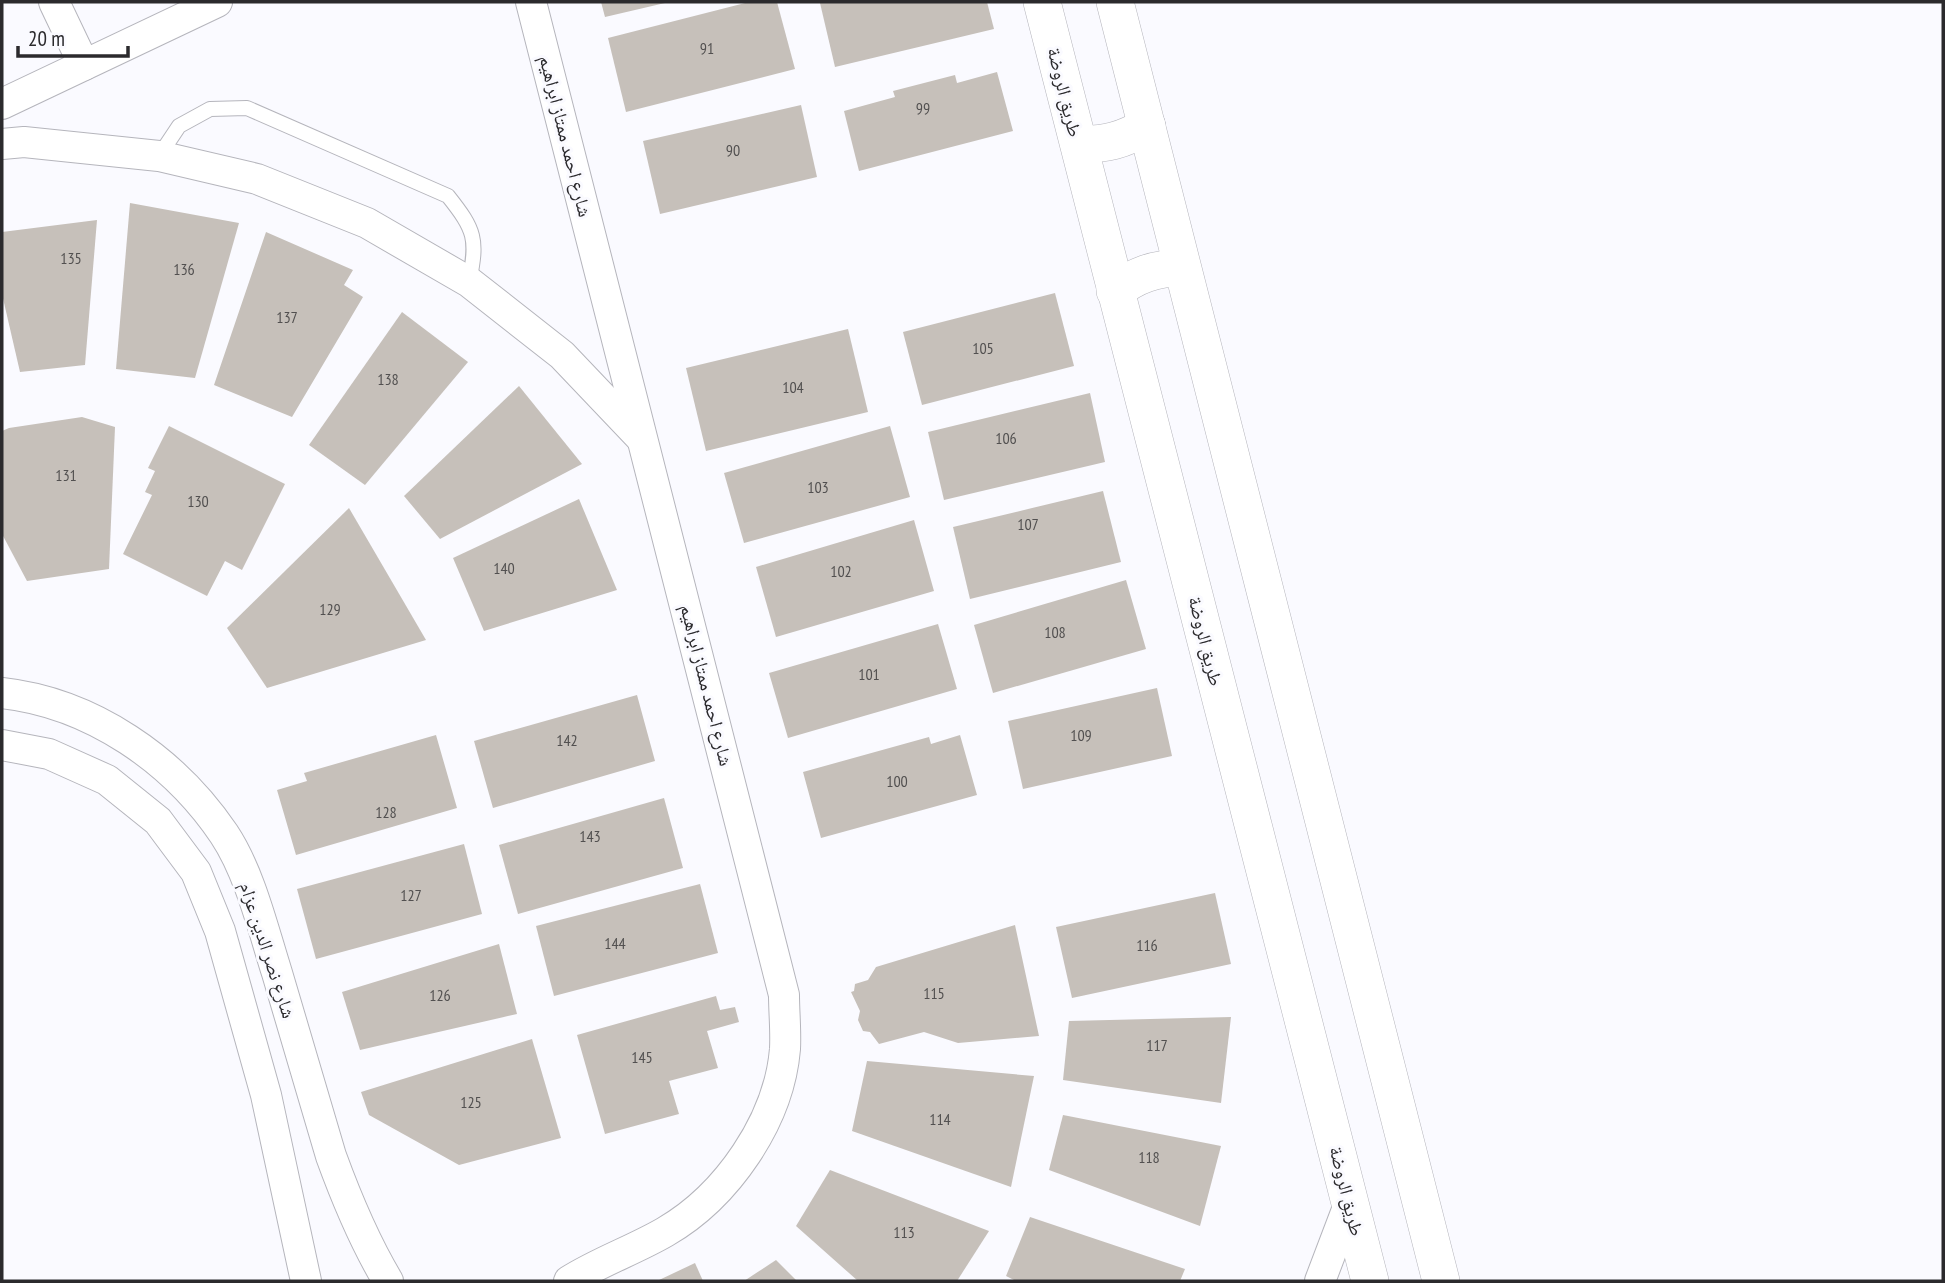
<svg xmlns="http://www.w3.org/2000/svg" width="1945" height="1283" viewBox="0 0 1945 1283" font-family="'PT Sans Narrow','Noto Naskh Arabic',sans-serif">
<rect width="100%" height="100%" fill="#fafaff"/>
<!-- building -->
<g fill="#c6c0ba">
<polygon points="601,2 665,2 665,3 605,17"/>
<polygon points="749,2 777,2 795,69 626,112 608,38"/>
<polygon points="827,2 987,2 994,29 835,67 820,3"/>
<polygon points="997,72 1013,131 859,171 844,111 895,97 893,91 955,75 957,83"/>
<polygon points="801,105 817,177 660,214 643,141"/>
<polygon points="130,203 239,223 195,378 116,369"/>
<polygon points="97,220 85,365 20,372 2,294 2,232"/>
<polygon points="266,232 353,270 344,285 363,297 292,417 214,385"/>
<polygon points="1055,293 1074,366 922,405 903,332"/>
<polygon points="402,312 468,362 365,485 309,445"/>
<polygon points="848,329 868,412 706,451 686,368"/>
<polygon points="519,386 582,464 440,539 404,496"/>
<polygon points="1090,393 1105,462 944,500 928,432"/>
<polygon points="82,417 115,427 109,569 27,581 2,534 2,431 9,428"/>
<polygon points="169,426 285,484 242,570 225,561 207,596 123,554 152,495 145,492 155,471 148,468"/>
<polygon points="890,426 910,497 744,543 724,473"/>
<polygon points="1103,491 1121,562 970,599 953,527"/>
<polygon points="579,499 617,590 484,631 453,558"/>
<polygon points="349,508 426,640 267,688 227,628"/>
<polygon points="914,520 934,591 776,637 756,567"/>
<polygon points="1126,580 1146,649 993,693 974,625"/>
<polygon points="938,624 957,689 788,738 769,673"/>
<polygon points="1157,688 1172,756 1023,789 1008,721"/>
<polygon points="637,695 655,761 493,808 474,741"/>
<polygon points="436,735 457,808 296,855 277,790 307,781 304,773"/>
<polygon points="960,735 977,795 821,838 803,772 929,737 931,744"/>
<polygon points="664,798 683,868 518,914 499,845"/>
<polygon points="464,844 482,914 316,959 297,889"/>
<polygon points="700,884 718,953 554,996 536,926"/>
<polygon points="1215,893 1231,964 1072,998 1056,927"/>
<polygon points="1015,925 1039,1036 958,1043 924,1032 879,1044 870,1032 863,1031 858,1020 860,1011 851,992 854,991 855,984 868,980 876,967"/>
<polygon points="499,944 517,1014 360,1050 342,992"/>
<polygon points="716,996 720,1010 735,1007 739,1022 707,1031 718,1068 669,1081 679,1114 605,1134 577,1035"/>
<polygon points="1231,1017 1221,1103 1063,1080 1069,1021"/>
<polygon points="532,1039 561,1138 459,1165 369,1115 361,1092"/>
<polygon points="867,1061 1034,1076 1011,1187 852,1131"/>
<polygon points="1063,1115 1221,1146 1200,1226 1049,1170"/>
<polygon points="830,1170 989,1231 957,1281 858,1281 796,1226"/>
<polygon points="1030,1217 1185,1269 1180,1281 1016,1281 1006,1276"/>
<polygon points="776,1260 797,1281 744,1281"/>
<polygon points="695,1263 703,1281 657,1281"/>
</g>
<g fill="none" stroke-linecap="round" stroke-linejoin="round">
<!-- service casing -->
<g stroke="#b5b5bc" stroke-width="16">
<path id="service" d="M159 156 179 126 210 109 247 108 448 196C475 230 478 239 469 282"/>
</g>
<!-- minor casing -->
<g stroke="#b5b5bc" stroke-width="32">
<g id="minor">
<polyline points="54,2 84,65"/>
<path d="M531 2 784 995C784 1012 786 1031 785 1049 779 1121 727 1196 665 1232 634 1250 599 1262 569 1281"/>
<polyline points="2,104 217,2"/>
<polyline points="2,144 24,142 159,156 257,179 367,223 469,282 562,355 641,438"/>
<path d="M2 693C92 703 174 760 224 834 250 873 263 929 277 973 295 1034 313 1095 331 1156 347 1200 364 1241 388 1281"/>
<polyline points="2,745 49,754 107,780 158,821 196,872 220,931 266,1095 306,1281"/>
<polyline points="1320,1281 1350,1202"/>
</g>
</g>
<!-- tertiary casing -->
<g stroke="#b5b5bc" stroke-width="38">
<g id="tertiary">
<polyline points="1042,2 1370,1281"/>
<polyline points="1115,2 1441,1281"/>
<path d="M1079 144C1105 145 1124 140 1147 126"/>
<path d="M1115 291C1136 275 1155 268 1182 268"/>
</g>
</g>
<!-- service -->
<use href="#service" stroke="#fff" stroke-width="14"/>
<!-- minor -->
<use href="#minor" stroke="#fff" stroke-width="30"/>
<!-- tertiary -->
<use href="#tertiary" stroke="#fff" stroke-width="37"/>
</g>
<g text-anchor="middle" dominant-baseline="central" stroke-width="6" stroke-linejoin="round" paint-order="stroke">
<!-- number labels -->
<g font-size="16" fill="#525050">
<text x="707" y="48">91</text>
<text x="923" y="108">99</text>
<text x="733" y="150">90</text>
<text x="71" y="258">135</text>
<text x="184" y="269">136</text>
<text x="287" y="317">137</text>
<text x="983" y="348">105</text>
<text x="388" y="379">138</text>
<text x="793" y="387">104</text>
<text x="1006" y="438">106</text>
<text x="66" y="475">131</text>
<text x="818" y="487">103</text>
<text x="198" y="501">130</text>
<text x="1028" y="524">107</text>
<text x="504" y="568">140</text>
<text x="841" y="571">102</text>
<text x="330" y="609">129</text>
<text x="1055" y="632">108</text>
<text x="869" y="674">101</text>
<text x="1081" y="735">109</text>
<text x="567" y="740">142</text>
<text x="897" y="781">100</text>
<text x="386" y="812">128</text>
<text x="590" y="836">143</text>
<text x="411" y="895">127</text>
<text x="615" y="943">144</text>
<text x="1147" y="945">116</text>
<text x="934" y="993">115</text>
<text x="440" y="995">126</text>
<text x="1157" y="1045">117</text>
<text x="642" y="1057">145</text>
<text x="471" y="1102">125</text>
<text x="940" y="1119">114</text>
<text x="1149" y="1157">118</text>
<text x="904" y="1232">113</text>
</g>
<!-- street labels -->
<g font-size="19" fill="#2b2a2d" stroke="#fafaff">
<text transform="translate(1065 92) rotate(76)">طريق الروضة</text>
<text transform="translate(566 136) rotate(76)">شارع احمد ممتاز ابراهيم</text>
<text transform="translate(1206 641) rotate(76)">طريق الروضة</text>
<text transform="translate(707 685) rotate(76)">شارع احمد ممتاز ابراهيم</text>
<text transform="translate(268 950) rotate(72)">شارع نصر الدين عزام</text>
<text transform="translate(1347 1191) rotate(76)">طريق الروضة</text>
</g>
</g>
<!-- border -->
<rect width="1945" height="1283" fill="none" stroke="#2b2a2d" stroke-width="7"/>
<!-- scale -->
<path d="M18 46v10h110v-10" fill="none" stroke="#2b2a2d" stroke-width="3.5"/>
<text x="28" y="46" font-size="21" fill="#2b2a2d" stroke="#fafaff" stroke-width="5" paint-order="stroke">20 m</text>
</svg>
